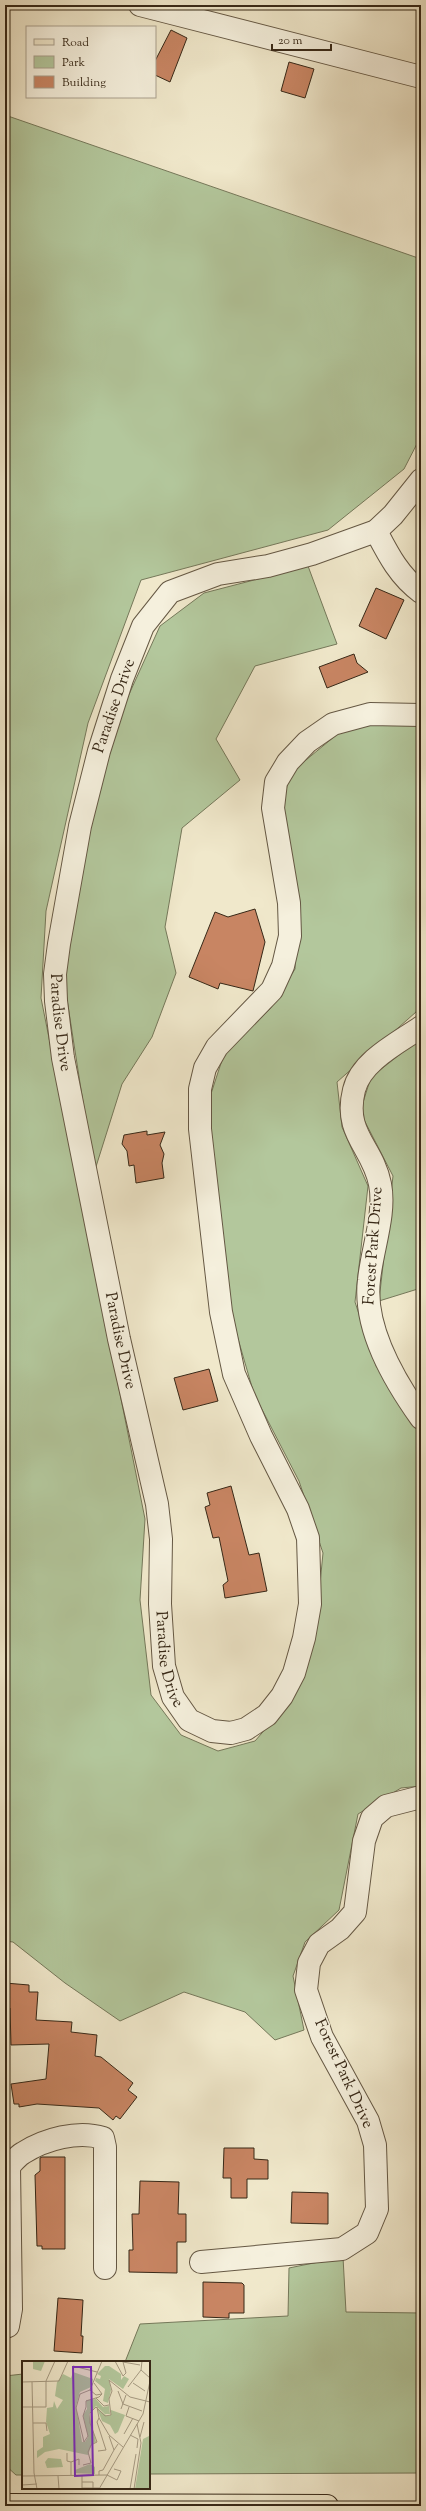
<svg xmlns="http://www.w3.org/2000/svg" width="426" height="2511" viewBox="0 0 426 2511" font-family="'Sorts Mill Goudy',serif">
<rect width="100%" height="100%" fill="#f0e8cb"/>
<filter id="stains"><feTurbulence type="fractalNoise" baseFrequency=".005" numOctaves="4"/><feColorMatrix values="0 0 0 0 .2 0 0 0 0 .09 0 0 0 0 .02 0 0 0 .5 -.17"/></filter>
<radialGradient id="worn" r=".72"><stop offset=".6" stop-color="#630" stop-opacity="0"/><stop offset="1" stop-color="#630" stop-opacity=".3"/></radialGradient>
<!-- green -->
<g fill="#b3c79c" stroke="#75785a">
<polygon points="5,115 421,259 421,436 404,469 328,530 141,580 88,723 46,911 41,998 145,1519 140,1600 151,1695 181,1735 218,1751 255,1741 295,1695 316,1625 323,1553 299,1481 254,1394 232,1318 207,1106 225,1051 270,1009 295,969 298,904 281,820 289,774 346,727 421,722 421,1004 416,1012 337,1082 342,1127 368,1186 355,1302 376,1366 421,1434 421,1786 401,1788 358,1814 339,1910 305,1942 293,1976 304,2030 275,2040 245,2012 184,1992 120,2021 65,1983 13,1942 5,1941"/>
<polygon points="308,566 337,644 255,666 216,739 240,780 182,828 165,927 176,973 152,1037 122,1084 94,1173 64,980 78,871 121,712 160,626 204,593"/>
<polygon points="421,1038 421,1288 379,1301 393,1176 360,1112 371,1077"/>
<polygon points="343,2257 346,2312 421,2313 421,2473 149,2474 149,2362 125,2362 140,2324 288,2316 289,2268"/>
<polygon points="23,2374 23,2475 16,2475 5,2465 5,2376"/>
</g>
<!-- building -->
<g fill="#c88563" stroke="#372817">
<polygon points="171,30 187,38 170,82 155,75 155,61"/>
<polygon points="289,62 314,69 305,98 281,91"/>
<polygon points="376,588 404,600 386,639 359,626"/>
<polygon points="354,654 357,663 368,672 327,688 319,667"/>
<polygon points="255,909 265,942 253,991 220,983 218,989 189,977 215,912 228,917"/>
<polygon points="147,1131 147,1135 165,1132 160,1145 164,1154 162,1163 164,1178 136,1183 134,1165 129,1166 127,1151 122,1144 124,1135"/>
<polygon points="209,1369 218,1401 183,1410 174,1378"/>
<polygon points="231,1486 249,1555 259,1553 267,1591 225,1598 223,1585 228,1581 219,1537 213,1538 205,1507 210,1505 207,1493"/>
<polygon points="5,1983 29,1985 29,1992 38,1992 36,2020 72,2022 71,2032 97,2035 95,2056 101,2057 133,2083 128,2090 137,2097 120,2119 116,2116 113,2120 99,2108 37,2104 19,2107 19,2104 14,2104 11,2084 46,2079 49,2044 11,2045 10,2008 5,2008"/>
<polygon points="224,2148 254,2148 254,2159 268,2160 268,2179 247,2179 247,2198 231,2198 231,2178 223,2178"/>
<polygon points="42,2157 65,2157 65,2249 42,2249 42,2246 37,2246 35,2175 40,2171 40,2158"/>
<polygon points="140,2181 179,2182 178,2214 186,2214 186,2242 177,2242 177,2273 129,2272 129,2250 133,2250 132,2214 139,2214"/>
<polygon points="292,2192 328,2193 328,2224 291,2223"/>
<polygon points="203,2282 242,2283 244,2285 244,2313 229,2313 229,2318 203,2317"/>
<polygon points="58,2298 83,2300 81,2336 83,2336 82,2353 54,2351"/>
</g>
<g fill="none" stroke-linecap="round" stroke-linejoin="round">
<!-- minor casing -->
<g stroke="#655844" stroke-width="24">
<g id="minor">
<polyline points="140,5 421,77"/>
<path id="s1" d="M421 480 393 515 376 531 312 554 268 566 218 574 170 592 143 626 122 679 99 751 80 826 59 944 55 974 56 1001 63 1058 119 1339 157 1504 161 1539 160 1604 164 1666 173 1697 189 1720 212 1731 231 1733 246 1729 267 1715 282 1696 294 1673 304 1638 310 1604 308 1538 298 1509 261 1436 234 1374 221 1312 200 1129V1089L205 1068 217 1047 272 990 283 966 290 936 289 903 273 808 276 782 288 762 307 742 333 724 370 714 421 715"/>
<path d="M376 531C388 554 399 576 421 592"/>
<path d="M421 1027C398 1043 361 1061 354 1090 343 1134 373 1147 380 1184 386 1214 372 1249 369 1280 363 1328 394 1380 421 1418"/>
<path d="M5 2170C11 2165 16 2157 23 2153 45 2139 78 2130 103 2138L105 2147V2268"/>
<polyline points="201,2262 342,2249 367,2233 377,2209 375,2145 368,2121 322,2037 306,1990 309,1963 319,1944 340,1929 355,1912 364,1841 372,1818 386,1806 421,1797"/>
<polyline points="5,2327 8,2326 11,2309 9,2167"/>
</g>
</g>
<!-- major casing -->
<g stroke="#372817" stroke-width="24">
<polyline id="major" points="5,2505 327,2506"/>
</g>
<!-- minor -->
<use href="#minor" stroke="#f5f0dd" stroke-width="22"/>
<!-- major -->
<use href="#major" stroke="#f0e8cb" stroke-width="22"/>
</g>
<g text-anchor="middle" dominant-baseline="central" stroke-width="3" stroke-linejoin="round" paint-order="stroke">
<!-- street labels -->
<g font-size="16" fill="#372817" stroke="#f5f0dd">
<text transform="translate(115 706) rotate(-71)">Paradise Drive</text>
<text stroke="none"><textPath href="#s1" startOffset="736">Paradise Drive</textPath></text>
<text transform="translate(374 1246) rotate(-86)">Forest Park Drive</text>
<text stroke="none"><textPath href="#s1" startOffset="1060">Paradise Drive</textPath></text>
<text stroke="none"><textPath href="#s1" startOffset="1384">Paradise Drive</textPath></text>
<text transform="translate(343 2074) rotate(65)">Forest Park Drive</text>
</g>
</g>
<!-- overview -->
<g transform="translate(22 2361)">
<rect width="128" height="128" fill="#f0e8cb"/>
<path d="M11 0H23L19 10 11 8ZM83 5H87L99 13V19L102 15 107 18 101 28 87 18 89 29 86 42 81 40 83 28 73 20 74 17 78 18 79 15 75 13ZM51 11 71 18 69 26 58 31 54 45 60 81H63L66 76 61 54 65 48 64 39 74 38 81 46 87 45 88 53H83L74 45 67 53 74 81 70 83 66 94 37 88 23 91 15 97V90L21 86V76L28 73 24 61 25 47 31 46 32 40 35 48 41 39 33 35 35 21 41 13 49 17ZM75 47 85 55 89 54V49L103 54 96 71 93 73 88 64 80 60ZM128 68V128H113L121 78 127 75ZM26 97 39 98 41 106 25 107 23 101ZM68 103 73 106V113L53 112V109Z" fill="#b3c79c"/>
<path fill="none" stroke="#a69b83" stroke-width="1" d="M93 0 101 15 104 12 101 1 118 4M51 5 75 11M119 9 128 17M0 21 37 20 46 0M10 21 12 112 15 128M111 22 123 30M106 26 119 9 120 0M68 29 58 33 54 47 62 81 66 75 61 55 64 46V40L77 36 80 33 72 22M68 29 80 0M68 29 74 34 80 33M96 30 101 43 120 50M74 37 82 45 87 44M0 46H24V20L33 0M75 46 77 57 87 74 101 86M107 46 104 55 117 60M99 48 104 34M11 62H24L25 70M102 73 111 57M108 74 116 78 115 87M87 75 92 89 96 83M118 76 122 61M76 90 84 89 75 61 77 57M45 92V100L49 101M49 101 57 98V104M49 101V114M61 104 69 102 66 91 69 84 75 81 68 62V52L74 46 83 55 89 54 87 38 90 30 87 19 108 36 128 41M60 114V127M77 114V110L81 109 92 89M85 114 95 119 99 110 92 108M0 115 85 114M36 115 37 128M60 121H71V127M0 124 15 123M60 127H77M77 128 121 53 128 20M108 128 114 93M112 128 119 82 115 63"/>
<path fill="#7b2cbf" fill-opacity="0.15" stroke="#7b2cbf" stroke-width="2" d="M51 6H69L71 114 53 115Z"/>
<rect width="128" height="128" fill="none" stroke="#372817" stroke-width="2"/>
</g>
<!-- margin -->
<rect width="426" height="2511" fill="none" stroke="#f0e8cb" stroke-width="20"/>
<rect x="6" y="6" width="414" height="2499" fill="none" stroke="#372817" stroke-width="2"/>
<rect x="10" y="10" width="406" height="2491" fill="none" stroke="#372817"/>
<!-- legend -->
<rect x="26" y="26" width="130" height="72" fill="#f5f0dd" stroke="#a9a08e"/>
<rect x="34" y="39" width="20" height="6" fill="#f0e8cb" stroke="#a9a08e"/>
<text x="62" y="46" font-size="12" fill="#372817">Road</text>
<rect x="34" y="56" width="20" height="12" fill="#b3c79c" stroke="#a9a08e"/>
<text x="62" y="66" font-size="12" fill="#372817">Park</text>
<rect x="34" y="76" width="20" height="12" fill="#c88563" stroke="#a9a08e"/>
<text x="62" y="86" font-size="12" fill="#372817">Building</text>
<!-- scale -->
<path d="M272 44v6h59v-6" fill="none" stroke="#372817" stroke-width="2"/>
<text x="278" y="44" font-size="12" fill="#372817" stroke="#f5f0dd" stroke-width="3" paint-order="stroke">20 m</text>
<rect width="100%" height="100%" filter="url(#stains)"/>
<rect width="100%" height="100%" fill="url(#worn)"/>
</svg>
